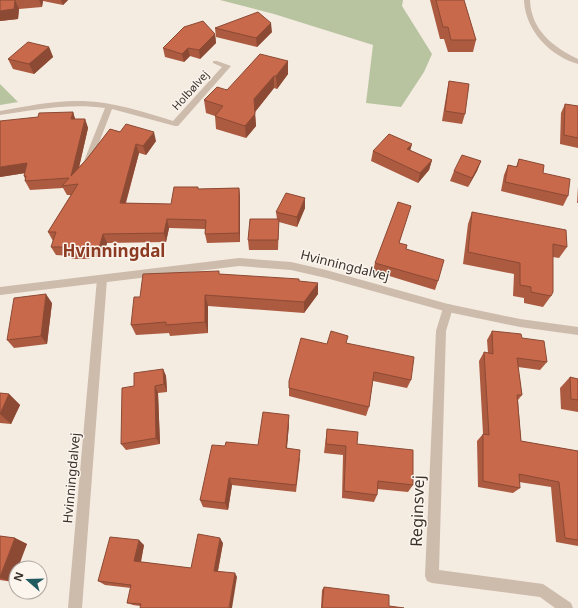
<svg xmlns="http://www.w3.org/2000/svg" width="578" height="608" viewBox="0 0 578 608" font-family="'Noto Sans',sans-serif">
<rect width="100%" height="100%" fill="#f4ebe1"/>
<!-- green -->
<g fill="#b8c4a0">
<polygon points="220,0 403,0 402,6 432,54 424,72 401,107 366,103 373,45 274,14"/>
<polygon points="0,84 18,102 0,105"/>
</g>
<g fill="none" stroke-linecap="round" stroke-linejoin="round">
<!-- minor -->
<g fill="#cdbbac" fill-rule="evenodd">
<path d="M524 0H530C531 30 553 47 578 59V64C550 56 525 30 524 0Z"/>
<path d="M213 61H217L231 66 178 126H175L112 109 90 166 86 169 82 166 105 108C69 103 35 110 0 115V111C27 106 55 100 83 101 114 102 144 112 173 121L222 67 213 63Z"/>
<polygon points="102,275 105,276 107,279 82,608 68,608 97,279 99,276"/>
<polygon points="448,304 452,305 453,308 446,331 439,570 543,584 571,603 573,608 555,608 540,597 432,583 427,581 425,576 436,331 443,308 444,305"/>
</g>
<!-- tertiary -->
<polygon fill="#cdbbac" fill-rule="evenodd" points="239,258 291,262 326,270 448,304 520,319 578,327 578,335 520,327 448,312 326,278 291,270 239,266 0,295 0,287"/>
</g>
<!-- wall -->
<g fill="#ac5a40">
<polygon points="0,0 68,0 63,5 43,1 42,7 19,9 18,19 0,21"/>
<polygon points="430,0 464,0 476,40 473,52 448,52 444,39 440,39"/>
<polygon points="215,28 272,32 257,47 216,37"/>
<polygon points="215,34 216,43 200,59 190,56 184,62 165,57 163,48"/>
<polygon points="49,47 53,57 34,74 13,69 8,59"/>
<polygon points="288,61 288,74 277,89 274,88 255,112 256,126 246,138 216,129 215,116 206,113 204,100"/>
<polygon points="449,81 465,114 462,124 442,121 447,91"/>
<polygon points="565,104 578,106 578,148 560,144 561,113"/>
<polygon points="73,112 75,119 85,119 88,128 79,167 86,160 110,129 156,141 146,155 139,153 126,203 171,204 198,187 198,189 239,188 240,197 240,242 207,243 205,234 205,229 169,228 166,242 107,243 103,257 90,257 89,259 72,259 70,256 56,255 51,247 53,241 48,232 71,195 67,195 63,188 30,190 25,181 25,179 24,176 25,173 0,177 38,117"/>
<polygon points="412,144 410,150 432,160 429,170 418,183 371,161 373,151"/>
<polygon points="519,159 543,173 568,196 563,206 501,191 504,175 508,165 516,167"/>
<polygon points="481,161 477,171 468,187 450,181 454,171"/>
<polygon points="578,187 578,203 577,203"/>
<polygon points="305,208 297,227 279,222 278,250 249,250 248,240 277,219 276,212"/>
<polygon points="472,212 567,247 559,258 553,257 551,296 543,307 524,303 524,298 513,296 514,274 463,264 468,224"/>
<polygon points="408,215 399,243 438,281 435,290 373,271 375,263"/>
<polygon points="219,271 219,274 299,281 318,294 304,313 208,306 208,333 170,336 169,333 136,335 131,325 140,297"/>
<polygon points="52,303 47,344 14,348 7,340"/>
<polygon points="492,331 522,338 547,362 540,370 518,367 522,395 518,400 521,441 578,451 578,546 556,542 551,487 519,482 520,488 513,493 478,487 477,441 483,434 479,361 484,352 488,353 487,340"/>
<polygon points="327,344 347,344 411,380 407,388 373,381 369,407 366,416 289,396 289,381"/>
<polygon points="163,369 166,376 167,392 158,393 160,444 126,450 121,444 134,386"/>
<polygon points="570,377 578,379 578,412 561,409 560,388"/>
<polygon points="0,393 9,394 20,405 11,424 0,423"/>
<polygon points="289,424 287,448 300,458 296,492 232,485 228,510 203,507 200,500 225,446 258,445"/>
<polygon points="327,429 357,444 413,485 408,492 377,489 377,495 374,502 342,498 343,455 324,453"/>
<polygon points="0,536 15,538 27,544 16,568 16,573 13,582 0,580"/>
<polygon points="223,543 218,571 237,577 140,606 133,605 127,603 131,588 105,585 98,581 144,545 141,562 191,568"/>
<polygon points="324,587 389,606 404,608 321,608 322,590"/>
</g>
<!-- shaded-wall -->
<g fill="#8c4a34">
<polygon points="15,0 19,9 18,19 0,21 0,11"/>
<polygon points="39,0 43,0 42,7"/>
<polygon points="61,0 68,0 63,5"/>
<polygon points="271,23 272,32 257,47 256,38"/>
<polygon points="215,34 216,43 200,59 199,50"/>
<polygon points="49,47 53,57 34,74 29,64"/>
<polygon points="188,48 190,56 184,62 182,54"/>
<polygon points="288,61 288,74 277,89 276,76"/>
<polygon points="274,76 274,88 255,112 254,99"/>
<polygon points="73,112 76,122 71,119"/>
<polygon points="255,114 256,126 246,138 245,126"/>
<polygon points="85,119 88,128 75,185 71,176"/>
<polygon points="154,132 156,141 146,155 143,146"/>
<polygon points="136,144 139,153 123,212 120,203"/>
<polygon points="412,144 409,154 407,149"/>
<polygon points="432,160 429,170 418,183 420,173"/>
<polygon points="481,161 477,171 468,187 472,178"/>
<polygon points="27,163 32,172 0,177 0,167"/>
<polygon points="239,188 240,197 240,242 239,233"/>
<polygon points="305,198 305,208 297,227 297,217"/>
<polygon points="167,219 169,228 166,242 164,233"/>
<polygon points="103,234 107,243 103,257 99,248"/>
<polygon points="86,248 90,257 89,259 85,250"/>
<polygon points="318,283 318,294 304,313 304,302"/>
<polygon points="46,294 52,303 47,344 41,336"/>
<polygon points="205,295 208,306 208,333 205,322"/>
<polygon points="163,369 166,376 167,392 164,384"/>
<polygon points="155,386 158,393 160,444 156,438"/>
<polygon points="9,394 20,405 11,424 0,414"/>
<polygon points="289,415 289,424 286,457 286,448"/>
<polygon points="229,478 232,485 228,510 225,503"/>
<polygon points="15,538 27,544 18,568 16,568 16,573 13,582 0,578"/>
<polygon points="220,538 223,543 217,575 214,571"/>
<polygon points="139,540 144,545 140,565 134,561"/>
<polygon points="235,573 237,577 232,608 229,608"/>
</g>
<!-- building -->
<g fill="#c8694b" stroke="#8c4a34">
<polygon points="0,0 15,0 14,9 0,11"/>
<polygon points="436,0 464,0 476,40 451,40 448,27 443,27"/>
<polygon points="258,12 271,23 256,38 215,28"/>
<polygon points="203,21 215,34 199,50 188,48 182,54 163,48 184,27"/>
<polygon points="28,42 49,47 29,64 8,59"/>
<polygon points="260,54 288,61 276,76 274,76 254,99 255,114 245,126 215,116 223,106 204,100 217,87 227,90"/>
<polygon points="449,81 469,84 465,114 445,111"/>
<polygon points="565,104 578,106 578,138 564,135"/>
<polygon points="73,112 71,119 85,119 71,176 86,160 110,129 120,132 126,124 154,132 143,146 136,144 120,203 171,204 174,187 198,187 198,189 239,188 239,233 205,234 206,220 167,219 164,233 103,234 99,248 86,248 85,250 67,250 68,247 51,247 56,232 48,232 78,184 62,186 69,178 25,181 26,176 24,176 27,163 0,167 0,121 38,117 39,113"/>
<polygon points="389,134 412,144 407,149 432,160 420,173 373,151"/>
<polygon points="462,155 481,161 472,178 454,171"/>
<polygon points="519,159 544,165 543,173 570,179 568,196 505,182 508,165 517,167"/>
<polygon points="286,193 305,198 297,217 276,212"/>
<polygon points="398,202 411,206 399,243 407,245 406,249 444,260 438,281 375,263"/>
<polygon points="472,212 566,230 567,247 553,244 553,292 551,296 531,292 531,287 520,285 520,263 468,252"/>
<polygon points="250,219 279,219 278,240 248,240"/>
<polygon points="219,271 219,274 299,279 299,281 318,283 304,302 205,295 205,322 166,325 166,322 131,325 134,297 140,297 143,274"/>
<polygon points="46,294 41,336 7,340 14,298"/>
<polygon points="331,331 348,336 346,343 414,357 411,380 374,372 369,407 289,388 289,381 301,338 327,344"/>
<polygon points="492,331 521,334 522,338 544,341 547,362 517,358 522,395 517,395 521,441 578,451 578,540 565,538 559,482 519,474 520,488 483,481 483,434 489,435 484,352 493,354"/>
<polygon points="163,369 164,384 155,386 156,438 121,444 122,388 134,386 134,373"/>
<polygon points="570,377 578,379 578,400 571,399"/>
<polygon points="0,393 9,394 0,414"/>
<polygon points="263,412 289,415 286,448 300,450 296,485 229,478 225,503 200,500 212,445 225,446 226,442 258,445"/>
<polygon points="327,429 358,432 357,444 413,450 413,485 378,481 377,495 344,491 346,446 326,444"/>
<polygon points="198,534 220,538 214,571 235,573 229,608 140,608 141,604 127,603 131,585 98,581 110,537 139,540 134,561 191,568"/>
<polygon points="0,536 15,538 0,577"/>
<polygon points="324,587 389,595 389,606 404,608 322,608"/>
</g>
<g text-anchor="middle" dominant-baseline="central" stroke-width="3" stroke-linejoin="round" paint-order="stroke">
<!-- far-street labels -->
<g font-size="11" fill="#3b302b" stroke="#fbf5ee">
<text transform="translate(190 90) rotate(-48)">Holbølvej</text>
</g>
<!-- street labels -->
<g font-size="13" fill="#3b302b" stroke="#fbf5ee">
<text transform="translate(345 265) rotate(14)">Hvinningdalvej</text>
<text transform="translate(71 478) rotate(-85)">Hvinningdalvej</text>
</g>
<!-- near-street labels -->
<g font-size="16" fill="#3b302b" stroke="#fbf5ee">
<text transform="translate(417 511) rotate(-88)">Reginsvej</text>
</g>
<!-- district labels -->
<g font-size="17" font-weight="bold" fill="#8c3b22" stroke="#fbf5ee">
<text x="114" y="250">Hvinningdal</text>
</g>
</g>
<!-- north arrow -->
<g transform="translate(28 580) rotate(290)"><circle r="19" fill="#fbf5ee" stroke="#aea6a0"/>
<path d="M0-3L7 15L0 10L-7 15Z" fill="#1f5a5e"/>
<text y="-6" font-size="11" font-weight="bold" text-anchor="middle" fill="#3b302b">N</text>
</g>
</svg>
